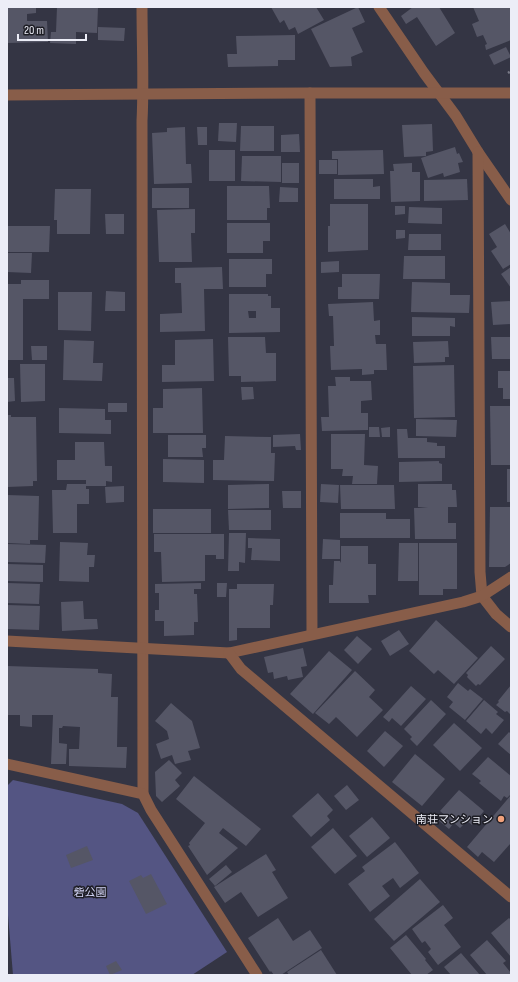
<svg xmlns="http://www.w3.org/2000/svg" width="518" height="982" viewBox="0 0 518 982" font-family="'Sofia Sans Condensed','Noto Sans JP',sans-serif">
<rect width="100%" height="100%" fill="#343544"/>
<!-- green -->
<polygon fill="#545583" points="13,780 122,804 138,813 227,952 192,975 13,975 7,903 7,786"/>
<!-- building -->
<g fill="#555666" fill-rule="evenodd">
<polygon points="7,7 36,7 36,13 27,14 27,21 47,21 48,42 7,43"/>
<polygon points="57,7 98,7 97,33 76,32 76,44 50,43 51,32 56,32"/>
<polygon points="271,7 316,7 324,20 298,34 295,27 289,30 284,20 280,23"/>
<polygon points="358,7 365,22 352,28 363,52 351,57 352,66 330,67 311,29"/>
<polygon points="413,7 439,7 455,33 436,46 417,17 406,24 401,16"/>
<polygon points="473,7 510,7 511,10 511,40 486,50 485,45 487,44 483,35 477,37 472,24 479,21"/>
<polygon points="98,27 125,28 124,41 98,40"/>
<polygon points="295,35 295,60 278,60 278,66 228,67 227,54 237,54 236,36"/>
<polygon points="506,47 511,57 494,65 489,55"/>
<polygon points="219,123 237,123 236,142 218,141"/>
<polygon points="432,124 433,151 426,152 426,156 404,157 402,125"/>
<polygon points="241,126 274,126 274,151 240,151"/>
<polygon points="185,127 186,164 191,164 192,183 154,184 152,133 167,132 167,128"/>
<polygon points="197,127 207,127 207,145 198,145"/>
<polygon points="299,134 300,152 281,152 281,135"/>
<polygon points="455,147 457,154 459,153 463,162 458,163 460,172 444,177 443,173 428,178 421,158"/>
<rect x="209" y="150" width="26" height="31"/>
<polygon points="383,150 384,174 338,175 338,159 332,159 332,151"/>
<polygon points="242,156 281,156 281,182 241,181"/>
<rect x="319" y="160" width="18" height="14"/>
<rect x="282" y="163" width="17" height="20"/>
<polygon points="412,163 412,172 420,172 420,201 391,202 390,171 394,171 393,164"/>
<polygon points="334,179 373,179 373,187 380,186 380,199 334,199"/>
<polygon points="467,179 468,200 424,201 424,180"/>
<polygon points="227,186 269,186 270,208 267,208 267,220 227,220"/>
<polygon points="280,187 298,188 298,202 279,202"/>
<rect x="152" y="188" width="37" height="20"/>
<polygon points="55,189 91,189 90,234 57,234 57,220 54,220"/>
<polygon points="330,204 368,204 368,250 328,252 328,226 330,226"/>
<polygon points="395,206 405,206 405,214 395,215"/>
<polygon points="409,207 442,208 442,224 408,223"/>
<polygon points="195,209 195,233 191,233 192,262 159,262 157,210"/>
<polygon points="105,214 124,214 124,234 106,234"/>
<polygon points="227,223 270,223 270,241 263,241 263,253 227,253"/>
<polygon points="505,224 511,234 511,264 503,269 491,251 497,247 489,234"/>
<polygon points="7,226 50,226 49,252 7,252"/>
<polygon points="396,230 405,230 405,238 396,239"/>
<polygon points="409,234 441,234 441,250 408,250"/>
<polygon points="7,253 32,253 31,273 7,272"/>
<polygon points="404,256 445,256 445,279 403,279"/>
<polygon points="229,259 272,259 272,274 266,274 266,287 229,287"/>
<polygon points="339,261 339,272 321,273 321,262"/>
<polygon points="222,267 223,289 204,289 205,331 160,332 160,314 182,313 181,283 175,283 175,268"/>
<polygon points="511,267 511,288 501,274"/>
<polygon points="342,274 380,274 379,299 338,299 338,287 342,287"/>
<polygon points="21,280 49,280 49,299 23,299 23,360 7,360 7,284 21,284"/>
<polygon points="412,282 450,283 450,295 470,295 469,313 411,312"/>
<polygon points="106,291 125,292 125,311 105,311"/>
<polygon points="58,292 92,292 91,331 58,330"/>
<path d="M229 294H268V296H271V308H280V332L229 333ZM248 311H256V318H249Z"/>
<polygon points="511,301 511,324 493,325 491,302"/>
<polygon points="373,302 374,321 380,320 380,335 375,335 376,344 386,344 387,370 374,370 374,374 362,375 362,369 331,370 330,346 334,346 333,316 329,316 328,304"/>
<polygon points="412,317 455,318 455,327 450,326 450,336 412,336"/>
<polygon points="228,337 265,337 266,353 276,353 276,381 241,382 241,376 229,376"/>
<polygon points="491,337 511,337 511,359 492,359"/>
<polygon points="213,339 214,381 162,382 162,365 175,365 175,340"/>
<polygon points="64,340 94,341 93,363 103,363 102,381 63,380"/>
<polygon points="448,341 449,357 445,357 445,362 414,363 413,342"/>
<polygon points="31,346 47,346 47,360 32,360"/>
<polygon points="20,364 45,364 45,401 21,402"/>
<polygon points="454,365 455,417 414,418 413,366"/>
<polygon points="498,371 511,371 511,399 503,399 503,388 498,388"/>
<polygon points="335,377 350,377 350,381 371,381 372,400 361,401 361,413 368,413 368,430 322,431 321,417 329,417 328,386 336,386"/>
<polygon points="7,378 14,378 15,401 7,402"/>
<polygon points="241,387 253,387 254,399 242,400"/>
<polygon points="202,388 203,433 153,433 153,408 163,408 163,389"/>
<rect x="108" y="403" width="19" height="9"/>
<polygon points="490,406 511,406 511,465 491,465"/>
<polygon points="59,408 105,409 105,420 111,420 111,434 59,433"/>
<polygon points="7,415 11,415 11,417 36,417 37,481 33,481 33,486 7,487"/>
<polygon points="416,419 457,420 456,437 416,436"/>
<polygon points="369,427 379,427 380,437 369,437"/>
<polygon points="390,427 390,437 382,437 381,428"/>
<polygon points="397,429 407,429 408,438 427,438 427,442 437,443 437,446 445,446 445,458 398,458"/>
<polygon points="300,434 301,450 296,450 295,446 273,447 273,435"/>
<polygon points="331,434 365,434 364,465 378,466 377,484 352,484 353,476 342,476 343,469 331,469"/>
<polygon points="168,435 206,435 206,448 202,448 203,457 168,457"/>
<polygon points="225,436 271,437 271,453 275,453 274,481 213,480 213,460 224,460"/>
<polygon points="75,442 104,442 105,466 112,466 112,482 106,481 106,486 86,486 86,489 89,489 89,504 77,504 77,533 53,533 52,490 66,490 67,484 86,484 86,480 57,480 57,460 75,460"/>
<polygon points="163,459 204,460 204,483 163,482"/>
<polygon points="439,461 439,463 442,464 442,481 399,482 399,462"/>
<rect x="507" y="469" width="4" height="33"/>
<polygon points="269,484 269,508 228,509 228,485"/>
<polygon points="321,484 339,485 338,503 320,502"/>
<polygon points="418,484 452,484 452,490 456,490 457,507 448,507 448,523 456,523 456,539 415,539 414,508 428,508 418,507"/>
<polygon points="340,485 394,485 395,509 341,509"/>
<polygon points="124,486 124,502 106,503 105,487"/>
<polygon points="282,491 301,491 301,508 283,508"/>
<polygon points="7,495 39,496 38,540 30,540 30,544 7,543"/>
<polygon points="490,507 511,507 511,563 505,567 489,567"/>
<rect x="153" y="509" width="58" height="24"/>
<polygon points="228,510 271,510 271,530 229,530"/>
<polygon points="340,513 386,513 386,519 410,519 410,538 340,538"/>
<polygon points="229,533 246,533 245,563 239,562 239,571 228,571"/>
<polygon points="154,534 224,534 224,559 216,559 216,555 205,555 205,581 162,582 161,552 154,552"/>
<polygon points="248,538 280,539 280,561 251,560 252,548 248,548"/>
<polygon points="323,539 340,540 340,559 322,559"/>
<polygon points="60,542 88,543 87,555 95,555 94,567 89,567 89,582 59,581"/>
<polygon points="399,543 418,543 418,581 398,581"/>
<polygon points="419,543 457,543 457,589 443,589 443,595 419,595"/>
<polygon points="7,544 46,545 45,563 7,562"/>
<polygon points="341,546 368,546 368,564 376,564 376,595 368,595 369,603 329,603 329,585 333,585 334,561 340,561 341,563"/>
<polygon points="7,564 43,565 43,582 7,581"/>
<polygon points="7,583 40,584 39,604 7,603"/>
<polygon points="201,583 201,589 194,589 194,594 197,594 198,622 194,622 194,635 164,636 164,621 155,621 155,610 159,610 159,593 155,593 155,584"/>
<polygon points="217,583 227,583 226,597 217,597"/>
<polygon points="237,584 274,584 273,605 270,605 270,628 237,628 237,640 229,641 229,589 237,589"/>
<polygon points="83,601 84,619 97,619 98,629 62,631 61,602"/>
<polygon points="7,605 40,606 39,630 7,629"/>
<polygon points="436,620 478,658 454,684 438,670 434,674 409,651"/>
<polygon points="399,630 409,644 390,656 381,641"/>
<polygon points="357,636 372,649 358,664 344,650"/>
<polygon points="491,646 505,659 480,685 478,684 476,686 467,677 468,675 466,673"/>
<polygon points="303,648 307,666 301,667 303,677 288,680 287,676 274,679 273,672 268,673 264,657"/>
<polygon points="329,651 352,670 313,714 290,694"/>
<polygon points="7,666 98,669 98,673 112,674 111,697 118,697 117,747 127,747 126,768 69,766 69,749 79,749 80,727 63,726 62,728 59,728 59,743 67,744 66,764 51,764 53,715 32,715 32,727 20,726 20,715 7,715"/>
<polygon points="355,671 375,690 369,697 383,710 357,737 336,717 329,724 315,713"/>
<polygon points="458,683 468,691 470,689 483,699 465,720 449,707 453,702 447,697"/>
<polygon points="511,685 511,715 507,711 505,712 496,705 499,702 498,701"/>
<polygon points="411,686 426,699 401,726 392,718 389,722 383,717"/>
<polygon points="431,700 446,714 417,746 410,739 412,737 404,729"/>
<polygon points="484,700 498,712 496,714 504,720 492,734 486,728 481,734 466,721"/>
<polygon points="171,703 192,721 200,748 188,751 191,760 175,764 172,755 161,759 156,744 169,739 167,731 155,721"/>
<polygon points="454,723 482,748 460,771 433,745"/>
<polygon points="385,731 403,746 384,767 367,751"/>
<polygon points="509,732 511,734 511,755 498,744"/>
<polygon points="415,754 445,779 422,806 392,782"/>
<polygon points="488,757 511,776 511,794 507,798 504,796 501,801 479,783 481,781 472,774"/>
<polygon points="169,760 182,773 175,780 180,786 162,802 156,796 155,772"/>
<polygon points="194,776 261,829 246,846 223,828 219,833 238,848 207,875 188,846 190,845 189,843 205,823 176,799"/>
<polygon points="347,785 359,800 346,810 334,796"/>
<polygon points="459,790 484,811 472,825 467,821 460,828 440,811"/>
<polygon points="318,793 333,810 327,816 330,820 311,837 292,816"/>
<polygon points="511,795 511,843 494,862 482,852 478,857 467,847"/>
<polygon points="442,815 453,824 449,829 438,820"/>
<polygon points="372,817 390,838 367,857 349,836"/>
<polygon points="333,828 357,856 335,874 311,847"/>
<polygon points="395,842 419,873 400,888 393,878 382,886 390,896 370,912 348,884 365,871 362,867"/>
<polygon points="87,846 93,860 71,868 66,855"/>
<polygon points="266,854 276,870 272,872 288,898 258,917 241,892 225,903 214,887"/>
<polygon points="226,865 232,872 215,886 209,879"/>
<polygon points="151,874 167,904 146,914 129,881 141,875 143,878"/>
<polygon points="420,879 440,902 394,941 374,919"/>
<polygon points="443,905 453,918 444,925 461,947 438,965 428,952 431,949 425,941 422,943 412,929"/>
<polygon points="278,918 293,941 310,930 322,948 281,975 274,975 271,971 270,972 248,938"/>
<polygon points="509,918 511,920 511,957 491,933"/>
<polygon points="406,935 426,959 425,960 433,970 426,975 412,975 390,948"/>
<polygon points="487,940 506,961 503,963 511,973 511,975 487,975 470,955"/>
<polygon points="321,950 337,975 289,975 287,972"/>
<polygon points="461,953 480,975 451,975 444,967"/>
<polygon points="116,961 122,970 110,975 106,966"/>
</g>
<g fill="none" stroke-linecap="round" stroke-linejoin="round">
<!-- path -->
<polyline stroke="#797a87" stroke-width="2.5" stroke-dasharray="2 2" stroke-linecap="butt" points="508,73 511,71"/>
<!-- minor -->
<g stroke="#885d49" stroke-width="11">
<path d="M142 7C142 45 144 83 142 121L143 794"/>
<polyline points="379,7 424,73 456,116 478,152 511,200"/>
<polyline points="310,93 312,634"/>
<polyline points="478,152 480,572 482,596 496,614 511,627"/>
<polyline points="7,641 229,653 463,602 482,596 511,577"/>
<polyline points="229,653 241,669 511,897"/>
<polyline points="7,764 143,794 151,810 257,975"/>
</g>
<!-- tertiary -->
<polyline stroke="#885d49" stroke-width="11" points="7,95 310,93 511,93"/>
</g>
<!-- markers -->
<circle fill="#f1a17b" stroke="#1d1d24" stroke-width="1.5" cx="501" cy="819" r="4"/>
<g text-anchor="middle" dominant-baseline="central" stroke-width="3" stroke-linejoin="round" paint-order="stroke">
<!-- poi labels -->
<g font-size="11" fill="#ecedf7" stroke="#1d1d24" text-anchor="end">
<text x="493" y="819">南荘マンション</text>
</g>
<!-- park labels -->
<g font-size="11" fill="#d1d3f4" stroke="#1d1d24">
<text x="90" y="892">砦公園</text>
</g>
</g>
<!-- border -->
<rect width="518" height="982" fill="none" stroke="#ecedf7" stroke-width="16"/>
<!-- scale -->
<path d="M18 34v6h68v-6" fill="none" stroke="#ecedf7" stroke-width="2"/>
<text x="24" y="34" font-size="12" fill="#ecedf7" stroke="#1d1d24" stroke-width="3" paint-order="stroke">20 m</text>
</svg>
